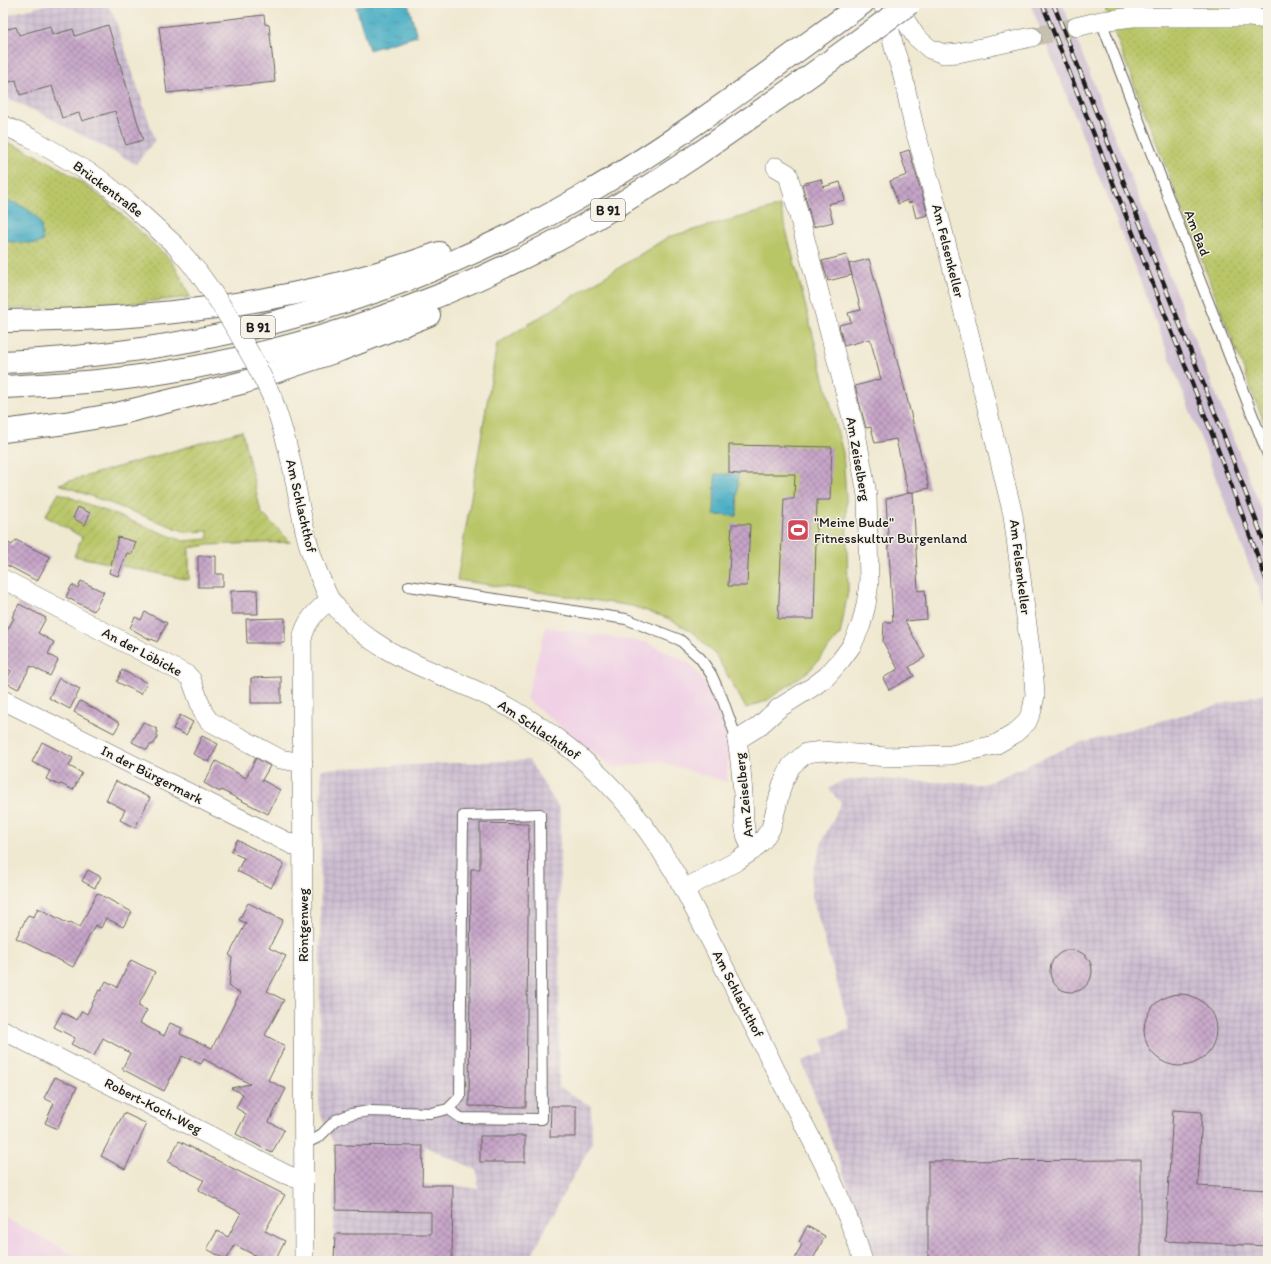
<svg xmlns="http://www.w3.org/2000/svg" width="1271" height="1264" viewBox="0 0 1271 1264" font-family="Itim,sans-serif">
<defs>
<pattern id="industrial-grid" width="8" height="8" patternUnits="userSpaceOnUse"><rect width="8" height="8" fill="#cebed2"/><path d="M0 4h8M4 0v8" fill="none" stroke="#b0a3b4"/></pattern>
<pattern id="grass-dots" width="8" height="8" patternUnits="userSpaceOnUse"><rect width="8" height="8" fill="#b9c668"/><path d="M2 2h.1M6 6h.1" fill="none" stroke="#9eaa5a" stroke-width="1.8" stroke-linecap="round"/></pattern>
<pattern id="garden-furrows" width="10" height="10" patternUnits="userSpaceOnUse"><rect width="10" height="10" fill="#b9c668"/><path d="M-1 1l2-2M0 10L10 0M9 11l2-2" fill="none" stroke="#9eaa5a"/></pattern>
<pattern id="water-ripples" width="26" height="14" patternUnits="userSpaceOnUse"><rect width="26" height="14" fill="#44acc3"/><path d="M2 4q2-2 4 0t4 0M15 11q2-2 4 0t4 0" fill="none" stroke="#388b9e"/></pattern>
<pattern id="building-cross-hatch" width="8" height="8" patternUnits="userSpaceOnUse"><rect width="8" height="8" fill="#c6a4c8"/><path d="M0 0l8 8M0 8l8-8" fill="none" stroke="#a085a2"/></pattern>
</defs>
<rect width="100%" height="100%" fill="#f7f3e8"/>
<filter id="ink" filterUnits="userSpaceOnUse"><feTurbulence type="fractalNoise" baseFrequency=".025" numOctaves="2"/><feDisplacementMap in="SourceGraphic" scale="8" xChannelSelector="R" yChannelSelector="G"/><feConvolveMatrix kernelMatrix="1 2 1 2 8 2 1 2 1" color-interpolation-filters="sRGB"/></filter>
<filter id="wash" filterUnits="userSpaceOnUse"><feTurbulence type="fractalNoise" baseFrequency=".012" numOctaves="4" result="noise"/><feDisplacementMap in="SourceGraphic" scale="16" xChannelSelector="R" yChannelSelector="G"/><feGaussianBlur stdDeviation="0.9" result="paint"/><feColorMatrix in="noise" values="0 0 0 0 0 0 0 0 0 0 0 0 0 0 0 0 0 1.4 0 .05"/><feComposite in="paint" operator="in"/></filter>
<g filter="url(#wash)">
<rect width="100%" height="100%" fill="#f0e9d2"/>
<!-- built -->
<g fill="#f0d0e5">
<polygon points="546,627 648,643 692,665 717,703 729,743 727,782 659,761 614,768 526,699"/>
<polygon points="3,1217 58,1246 85,1261 3,1261"/>
</g>
<!-- industrial -->
<g fill="url(#industrial-grid)" fill-rule="evenodd">
<polygon points="53,3 105,3 113,13 155,140 136,164 44,115 3,96 3,16"/>
<polygon points="1268,692 1268,1261 874,1261 855,1205 802,1061 826,1052 822,1039 850,1029 812,896 811,879 817,858 822,842 841,803 829,789 839,782 866,778 907,781 982,784 989,782 1078,743"/>
<path d="M529 760 560 810 559 1087 591 1106 592 1143 559 1202 529 1261H334L335 1146 319 1111 321 769ZM424 1146 477 1170 478 1189 453 1185H423Z"/>
</g>
<!-- railway -->
<polygon fill="#cebed2" points="1030,3 1062,3 1268,526 1268,614 1139,278"/>
<!-- grass -->
<g fill="url(#grass-dots)" stroke="#6a7142">
<polygon points="1103,3 1268,3 1268,433"/>
<path d="M3 141C58 160 108 199 149 240 156 247 165 253 171 261 179 271 184 285 190 297L98 307 3 309Z"/>
</g>
<!-- garden -->
<polygon fill="url(#garden-furrows)" stroke="#6a7142" points="242,431 261,512 291,542 208,545 189,548 189,580 74,556 82,537 45,516 59,493 183,541 208,539 208,531 186,532 59,484"/>
<!-- pitch -->
<polygon fill="#b9c668" stroke="#6a7142" points="780,206 843,453 846,497 848,591 840,635 810,670 766,701 746,708 717,657 694,633 667,618 632,606 457,580 497,344 668,237"/>
<!-- water -->
<g fill="url(#water-ripples)" stroke="#306470">
<polygon points="371,3 408,3 417,36 369,50 356,7"/>
<path d="M3 200C16 202 37 211 41 225 42 230 42 236 43 241L37 244 3 241Z"/>
<polygon points="715,474 738,474 737,516 714,515"/>
</g>
<g id="blocks">
<!-- building -->
<g fill="url(#building-cross-hatch)">
<polygon points="264,15 265,24 269,25 275,82 167,93 159,27"/>
<polygon points="108,25 143,140 126,145 115,111 82,121 79,113 62,118 52,86 20,95 16,80 3,84 3,30 16,27 19,35 50,26 52,35 73,29 75,36"/>
<polygon points="909,150 928,215 916,218 912,202 908,203 907,200 898,204 890,181 907,175 900,153"/>
<polygon points="821,179 823,187 840,182 845,200 828,204 833,222 813,227 802,184"/>
<polygon points="846,255 852,275 828,281 822,261"/>
<polygon points="869,259 904,386 929,488 913,492 918,591 925,590 927,619 905,621 925,657 909,667 914,676 889,690 883,678 898,669 883,642 884,622 893,622 886,499 913,492 908,493 896,439 875,443 871,427 866,428 855,386 881,379 870,339 844,346 839,325 851,322 848,313 861,310 849,264"/>
<polygon points="729,445 832,447 830,500 817,500 814,619 778,619 784,499 794,499 795,474 738,474 729,473"/>
<polygon points="78,507 90,513 85,525 73,518"/>
<polygon points="732,524 750,524 747,586 728,586"/>
<polygon points="118,537 136,542 132,554 127,553 118,576 109,573"/>
<polygon points="3,540 12,545 16,540 50,557 37,581 3,563"/>
<polygon points="198,556 216,556 216,574 223,574 223,587 198,587"/>
<polygon points="81,581 104,592 94,611 66,597 72,585 78,588"/>
<polygon points="257,590 258,614 231,614 231,591"/>
<polygon points="19,604 46,618 38,633 54,642 48,654 58,660 50,676 31,666 18,689 5,682 11,671 3,667 3,638 14,618 12,617"/>
<polygon points="145,612 167,623 157,642 152,639 151,640 130,628 135,617 141,620"/>
<polygon points="285,618 285,643 247,643 246,619"/>
<polygon points="122,670 147,683 141,694 117,682"/>
<polygon points="281,677 281,703 251,703 251,678"/>
<polygon points="59,678 80,689 70,709 49,698"/>
<polygon points="80,701 120,723 114,733 74,712"/>
<polygon points="180,715 193,722 186,735 173,729"/>
<polygon points="143,722 157,729 157,738 154,744 150,745 147,750 132,742"/>
<polygon points="202,736 218,744 209,762 193,754"/>
<polygon points="42,742 73,758 69,766 82,773 73,790 61,784 59,785 46,779 50,771 32,762"/>
<polygon points="256,758 270,766 262,780 280,790 268,814 221,790 220,792 204,783 216,761 246,778"/>
<polygon points="116,781 150,798 135,828 120,820 125,810 106,800"/>
<polygon points="480,823 529,824 526,1107 469,1106 471,869 480,869"/>
<polygon points="237,840 284,864 271,888 237,871 244,858 231,852"/>
<polygon points="88,870 101,877 95,888 82,881"/>
<polygon points="97,893 132,912 123,927 106,918 101,928 95,925 73,967 16,938 28,915 34,917 38,908 69,924 70,922 80,927"/>
<polygon points="248,903 283,920 269,948 286,956 267,991 284,1000 265,1035 285,1046 268,1080 286,1089 269,1122 284,1130 272,1153 236,1134 246,1114 236,1108 243,1094 231,1088 250,1084 204,1059 201,1064 182,1056 164,1091 122,1069 130,1053 103,1038 94,1056 71,1044 75,1038 54,1027 62,1012 77,1020 82,1011 87,1014 99,990 101,991 106,981 117,987 131,960 155,972 138,1006 147,1010 140,1023 164,1036 170,1023 182,1028 180,1034 212,1048 240,993 229,987 232,957 229,955 246,923 239,920"/>
<circle cx="1071" cy="971" r="21"/>
<circle cx="1180" cy="1030" r="36"/>
<polygon points="55,1077 77,1087 57,1129 45,1123 54,1103 44,1098"/>
<polygon points="551,1106 576,1106 576,1137 550,1137"/>
<polygon points="1173,1110 1202,1112 1198,1186 1268,1190 1268,1246 1165,1241"/>
<polygon points="124,1113 147,1124 125,1169 101,1156"/>
<rect x="480" y="1136" width="45" height="26"/>
<polygon points="179,1141 285,1195 265,1231 285,1241 275,1261 266,1261 235,1245 226,1260 207,1249 217,1231 228,1237 241,1213 198,1190 204,1180 168,1162"/>
<polygon points="335,1145 423,1146 422,1185 453,1185 452,1261 334,1261 335,1234 431,1234 431,1212 336,1210"/>
<polygon points="1141,1160 1141,1261 928,1261 928,1161"/>
<polygon points="807,1226 825,1236 812,1261 794,1261 802,1244 799,1242"/>
</g>
</g>
</g>
<g filter="url(#ink)">
<use href="#blocks" fill-opacity="0" stroke="#66645c" stroke-width="1"/>
<g fill="none" stroke-linecap="round" stroke-linejoin="round">
<!-- street-tunnel -->
<polyline stroke="#c6c0ae" stroke-width="19" stroke-dasharray="19 10" stroke-linecap="butt" points="1032,37 1076,27"/>
<!-- lane casing -->
<g stroke="#66645c" stroke-width="12">
<g id="lane">
<polyline points="1101,21 1199,278 1268,455"/>
<polyline points="409,586 626,619 680,640 700,658 711,674 722,698 737,740"/>
<polyline points="304,1144 319,1137 336,1120 351,1114 369,1111 431,1113 448,1109 460,1097 463,816 540,814 542,1119 461,1118 448,1109"/>
</g>
</g>
<!-- street casing -->
<g stroke="#66645c" stroke-width="20">
<g id="street">
<polyline points="901,3 905,20 916,37 930,49 944,54 958,53 1032,37"/>
<polyline points="1076,27 1101,21 1133,17 1249,17 1268,19"/>
<polyline points="3,125 31,138 97,177 128,202 175,245 198,272"/>
<path d="M272 397C280 420 287 442 292 466 300 505 305 545 322 582 325 589 327 596 332 602 373 657 436 670 494 699 517 711 539 725 559 740 612 780 654 833 685 891 695 910 705 930 715 949 734 988 755 1027 774 1067 806 1130 843 1193 863 1261"/>
<polyline points="3,579 187,675 191,679 203,712 209,721 280,759 303,763"/>
<polyline points="3,700 293,845 302,846"/>
<path d="M753 850C742 835 744 813 743 795 742 777 740 758 737 740L758 727 779 708 814 686 827 676 841 660 852 645 861 625 866 605 869 582 867 495 856 433 788 174 776 167"/>
<polyline points="684,889 737,861 753,850 763,840 771,828 782,785 791,766 806,753 823,751 886,757 951,755 995,745 1014,734 1027,722 1032,710 1035,695 1034,680 1013,515 967,325 934,196 914,127 902,72 895,51 883,3"/>
<polyline points="3,1030 285,1174 295,1178 304,1179"/>
<path d="M304 1261 302 640C305 622 316 611 330 600"/>
</g>
</g>
<!-- highway casing -->
<g stroke="#66645c" stroke-width="24">
<g id="highway">
<path d="M3 321C151 320 299 304 439 253"/>
<path d="M3 362C208 353 407 299 584 195 682 138 772 69 863 3"/>
<path d="M3 387C46 385 90 383 133 377 283 357 430 309 563 237 654 187 738 127 822 67"/>
<polyline points="3,431 65,423 117,414 245,382 340,350 429,315"/>
</g>
</g>
<!-- lane -->
<use href="#lane" stroke="#fff" stroke-width="10"/>
<!-- street -->
<use href="#street" stroke="#fff" stroke-width="19"/>
<!-- highway -->
<use href="#highway" stroke="#fff" stroke-width="22"/>
<!-- rail casing -->
<g stroke="#1c1c1c" stroke-width="4.5">
<g id="rail">
<polyline points="1042,3 1211,431 1268,584"/>
<polyline points="1053,3 1224,436 1268,552"/>
</g>
</g>
<!-- rail -->
<use href="#rail" stroke="#f7f3e8" stroke-width="3" stroke-dasharray="9" stroke-linecap="butt"/>
<!-- street-bridge casing -->
<g stroke="#66645c" stroke-width="20" stroke-linecap="butt">
<path id="street-bridge" d="M198 272C227 311 251 352 272 397"/>
</g>
<!-- highway-bridge casing -->
<g stroke="#66645c" stroke-width="24" stroke-linecap="butt">
<polyline id="highway-bridge" points="822,67 910,3"/>
</g>
<!-- street-bridge -->
<use href="#street-bridge" stroke="#fff" stroke-width="19"/>
<!-- highway-bridge -->
<use href="#highway-bridge" stroke="#fff" stroke-width="22"/>
</g>
</g>
<!-- icons -->
<defs>
<g id="stadium-square" transform="scale(1.15)"><rect x="-9" y="-9" width="18" height="18" rx="4" fill="#d1495b" stroke="#f7f3e8"/><path d="M0-5a6.5 5 0 1 0 0 10a6.5 5 0 1 0 0-10ZM-3.5-1.8h7v3.6h-7Z" fill="#fff"/></g>
</defs>
<g fill-rule="evenodd">
<use href="#stadium-square" x="798" y="530"/>
</g>
<g text-anchor="middle" dominant-baseline="central" stroke-width="3" stroke-linejoin="round" paint-order="stroke">
<!-- shield labels -->
<g fill="#f7f3e8" stroke="#5e5c59" stroke-width="1">
<rect x="591" y="199" width="34" height="22" rx="3"/>
<rect x="241" y="316" width="34" height="22" rx="3"/>
</g>
<g font-size="13" font-weight="bold" fill="#1c1c1c">
<text x="608" y="210">B 91</text>
<text x="258" y="327">B 91</text>
</g>
<!-- street labels -->
<g font-size="14" fill="#1c1c1c" stroke="#f7f3e8">
<text transform="translate(108 189) rotate(37)">Brückentraße</text>
<text transform="translate(1197 233) rotate(69)">Am Bad</text>
<text transform="translate(948 251) rotate(76)">Am Felsenkeller</text>
<text transform="translate(858 459) rotate(80)">Am Zeiselberg</text>
<text transform="translate(301 506) rotate(77)">Am Schlachthof</text>
<text transform="translate(1020 567) rotate(83)">Am Felsenkeller</text>
<text transform="translate(142 652) rotate(28)">An der Löbicke</text>
<text transform="translate(539 730) rotate(34)">Am Schlachthof</text>
<text transform="translate(152 775) rotate(27)">In der Bürgermark</text>
<text transform="translate(744 795) rotate(-96)">Am Zeiselberg</text>
<text transform="translate(303 925) rotate(-90)">Röntgenweg</text>
<text transform="translate(738 994) rotate(63)">Am Schlachthof</text>
<text transform="translate(153 1106) rotate(27)">Robert-Koch-Weg</text>
</g>
<!-- poi labels -->
<g font-size="14" fill="#1c1c1c" stroke="#f7f3e8" text-anchor="start">
<text x="814" y="522">"Meine Bude"<tspan x="814" dy="16">Fitnesskultur Burgenland</tspan></text>
</g>
</g>
<!-- margin -->
<rect width="1271" height="1264" fill="none" stroke="#f7f3e8" stroke-width="16"/>
</svg>
